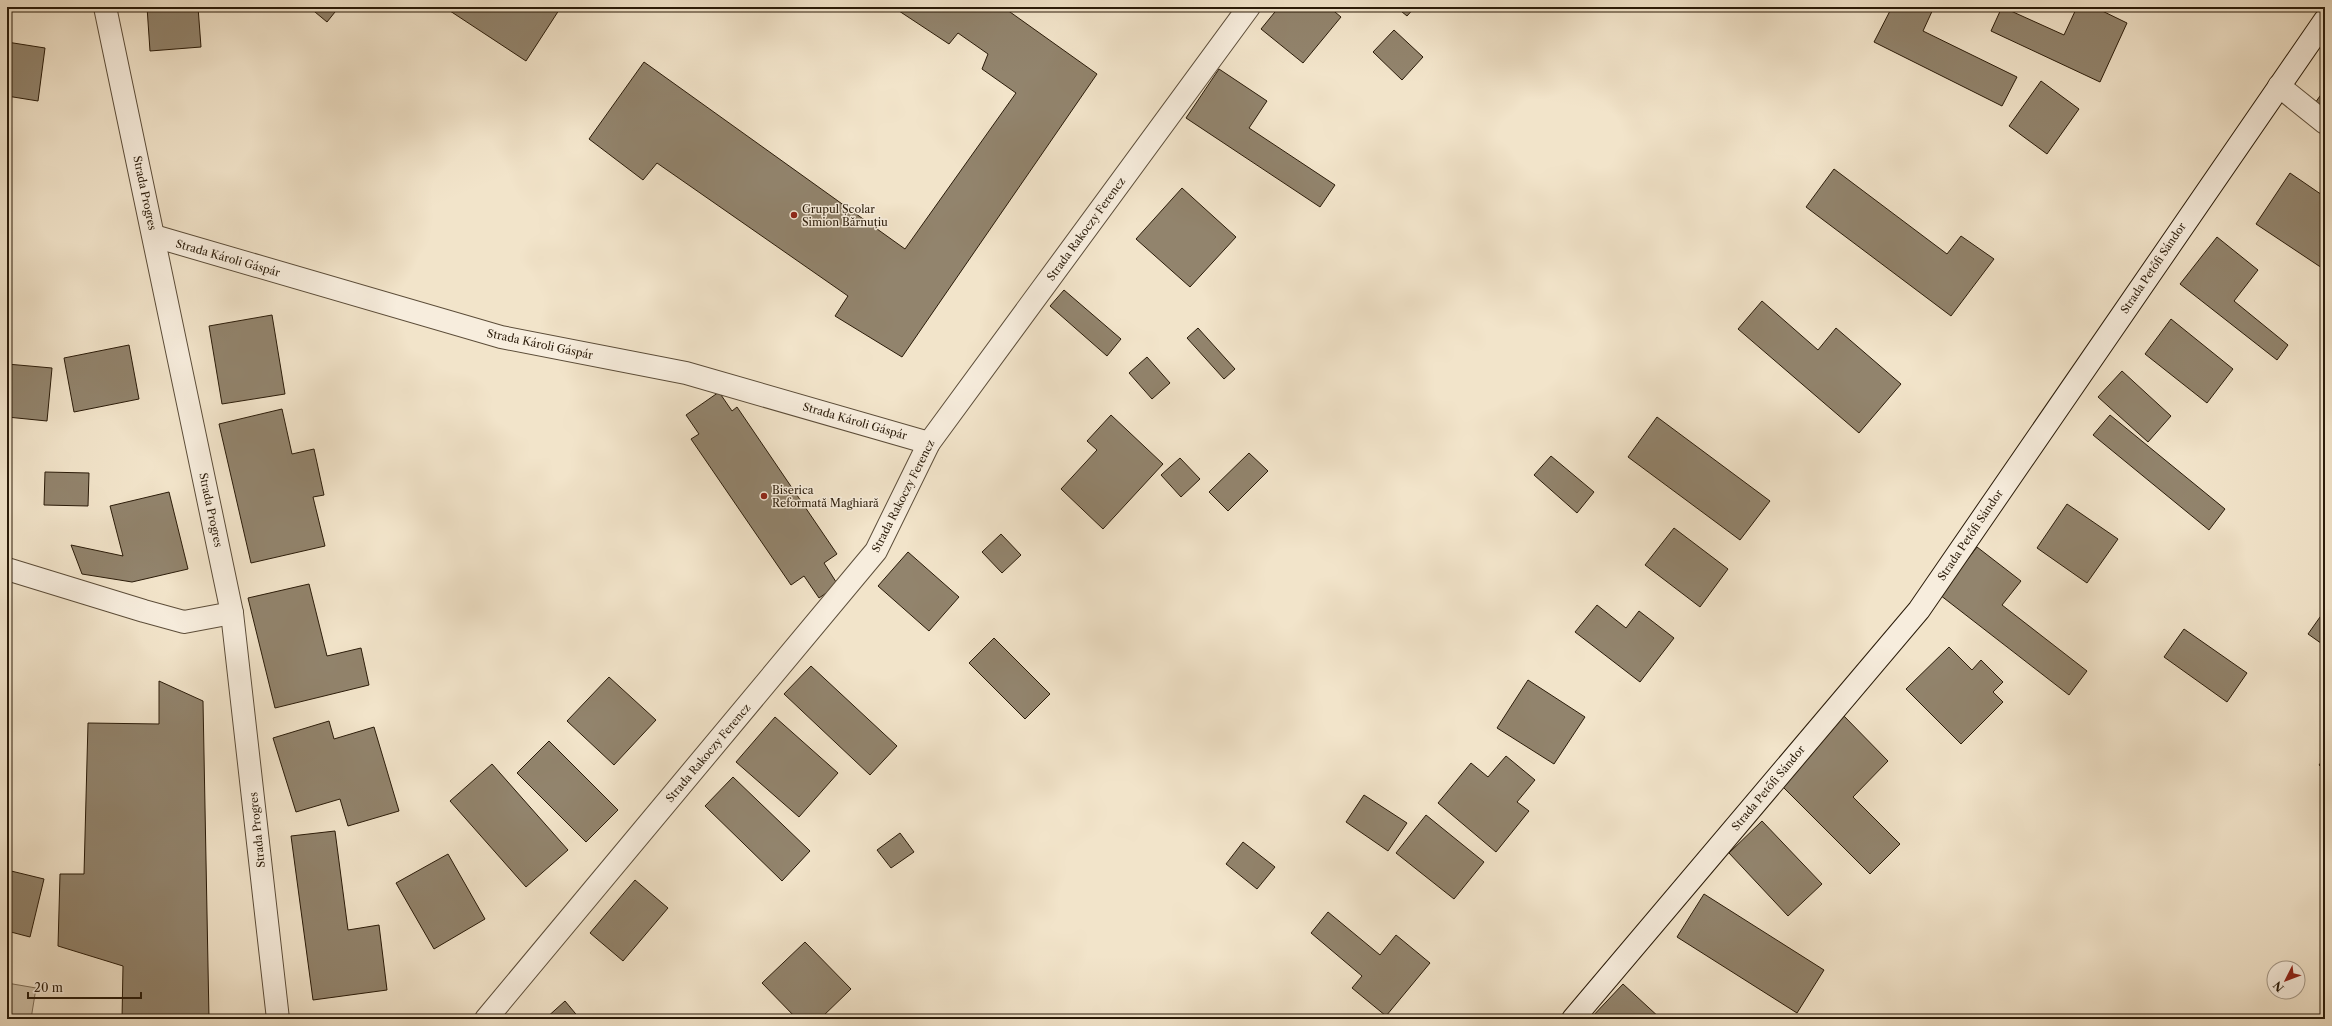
<svg xmlns="http://www.w3.org/2000/svg" width="2332" height="1026" viewBox="0 0 2332 1026" font-family="'Libre Caslon Text',serif">
<rect width="100%" height="100%" fill="#f2e4ca"/>
<filter id="stains"><feTurbulence type="fractalNoise" baseFrequency=".005" numOctaves="4"/><feColorMatrix values="0 0 0 0 .2 0 0 0 0 .09 0 0 0 0 .02 0 0 0 .5 -.17"/></filter>
<radialGradient id="worn" r=".72"><stop offset=".6" stop-color="#630" stop-opacity="0"/><stop offset="1" stop-color="#630" stop-opacity=".3"/></radialGradient>
<!-- green -->
<polygon fill="#d0c2a9" stroke="#7d6e59" points="7,983 36,988 31,1019 7,1019"/>
<!-- building -->
<g fill="#92846d" stroke="#2a1b09">
<polygon points="147,7 198,7 201,47 150,51"/>
<polygon points="309,7 339,7 327,22"/>
<polygon points="444,7 561,7 526,61"/>
<polygon points="893,7 1003,7 1097,74 902,357 835,316 848,296 657,163 643,180 589,139 644,62 905,249 1016,93 982,69 988,54 958,33 949,44"/>
<polygon points="1279,7 1329,7 1341,17 1303,63 1261,29"/>
<polygon points="1396,7 1415,7 1407,16"/>
<polygon points="1892,7 1934,7 1923,31 2017,77 2002,106 1874,42"/>
<polygon points="2002,7 2064,35 2077,7 2094,7 2127,23 2100,82 1991,31"/>
<polygon points="1394,30 1423,57 1402,80 1373,52"/>
<polygon points="7,42 45,48 38,101 7,96"/>
<polygon points="1219,69 1267,101 1249,128 1335,185 1320,207 1186,118"/>
<polygon points="2041,81 2079,109 2047,154 2009,126"/>
<polygon points="2325,89 2325,120 2310,110"/>
<polygon points="1834,169 1947,254 1961,236 1994,259 1951,316 1806,207"/>
<polygon points="2290,173 2325,197 2325,270 2256,224"/>
<polygon points="1182,188 1236,237 1190,287 1136,239"/>
<polygon points="2217,237 2258,270 2234,301 2288,345 2277,360 2180,284"/>
<polygon points="1064,290 1121,339 1107,356 1050,306"/>
<polygon points="1762,301 1818,350 1836,328 1901,384 1859,433 1738,329"/>
<polygon points="272,315 285,394 222,404 209,326"/>
<polygon points="2171,319 2233,369 2207,403 2145,354"/>
<polygon points="1198,328 1235,369 1224,379 1187,338"/>
<polygon points="129,345 139,399 74,412 64,358"/>
<polygon points="1147,357 1170,383 1152,399 1129,373"/>
<polygon points="7,364 52,368 47,421 7,417"/>
<polygon points="2122,371 2171,416 2148,442 2098,397"/>
<polygon points="719,392 732,411 737,407 837,554 824,563 838,585 819,598 804,576 791,585 691,439 699,434 686,415"/>
<polygon points="282,409 292,454 314,449 324,495 313,497 325,546 251,563 219,424"/>
<polygon points="1111,415 1163,464 1103,529 1061,489 1097,450 1087,441"/>
<polygon points="2110,415 2225,509 2209,530 2093,435"/>
<polygon points="1657,417 1770,501 1740,540 1628,457"/>
<polygon points="1249,453 1268,471 1228,511 1209,492"/>
<polygon points="1551,456 1594,492 1577,513 1534,475"/>
<polygon points="1180,458 1200,479 1181,497 1161,475"/>
<polygon points="45,472 89,473 88,506 44,505"/>
<polygon points="169,492 188,569 132,582 82,574 71,545 123,556 110,506"/>
<polygon points="2067,504 2118,539 2087,583 2037,548"/>
<polygon points="1674,528 1728,569 1700,607 1645,565"/>
<polygon points="1001,534 1021,555 1002,573 982,552"/>
<polygon points="1977,547 2021,581 2002,605 2087,671 2069,695 1940,595"/>
<polygon points="908,552 959,597 929,631 878,586"/>
<polygon points="309,584 327,656 361,648 369,685 275,708 248,598"/>
<polygon points="1597,605 1626,628 1639,611 1674,638 1640,682 1575,632"/>
<polygon points="2325,610 2325,646 2308,634"/>
<polygon points="2184,629 2247,673 2227,702 2164,657"/>
<polygon points="994,638 1050,694 1025,719 969,663"/>
<polygon points="1949,647 1972,670 1981,660 2003,682 1993,692 2003,702 1961,744 1906,689"/>
<polygon points="811,666 897,746 870,775 784,694"/>
<polygon points="609,677 656,720 614,765 567,721"/>
<polygon points="1528,680 1585,717 1554,764 1497,728"/>
<polygon points="159,681 203,701 209,1019 122,1019 123,966 58,946 60,874 84,874 88,723 159,724"/>
<polygon points="1842,714 1888,761 1853,797 1900,844 1870,874 1776,780"/>
<polygon points="775,717 838,773 799,817 736,762"/>
<polygon points="329,721 334,739 374,727 399,811 348,826 340,799 296,812 273,738"/>
<polygon points="549,741 618,810 586,842 517,773"/>
<polygon points="1506,756 1535,780 1517,802 1529,811 1496,852 1438,803 1471,763 1488,777"/>
<polygon points="2325,757 2325,770 2319,765"/>
<polygon points="492,764 568,850 526,887 450,801"/>
<polygon points="733,777 810,851 782,881 705,806"/>
<polygon points="1364,795 1407,823 1388,851 1346,822"/>
<polygon points="1426,815 1484,862 1454,899 1396,853"/>
<polygon points="1762,821 1822,884 1788,916 1729,853"/>
<polygon points="335,831 348,930 379,925 387,990 313,1000 291,836"/>
<polygon points="900,833 914,852 891,868 877,850"/>
<polygon points="1243,842 1275,867 1257,889 1226,864"/>
<polygon points="448,854 485,919 434,949 396,883"/>
<polygon points="7,870 44,879 30,937 7,931"/>
<polygon points="635,880 668,908 623,961 590,933"/>
<polygon points="1704,894 1824,970 1797,1013 1677,937"/>
<polygon points="1328,912 1380,955 1396,935 1430,963 1386,1016 1352,988 1362,976 1311,933"/>
<polygon points="805,942 851,989 820,1019 797,1019 762,983"/>
<polygon points="1623,984 1661,1019 1590,1019"/>
<polygon points="565,1001 580,1019 545,1019"/>
</g>
<g fill="none" stroke-linecap="round" stroke-linejoin="round">
<!-- street casing -->
<g stroke="#5c4d39" stroke-width="24">
<g id="street">
<polyline points="105,7 232,613 278,1019"/>
<polyline points="2279,86 2325,123"/>
<polyline points="154,236 501,337 686,373 929,443"/>
<polyline points="7,569 144,611 184,622 232,613"/>
<polyline points="486,1019 876,551 929,443 1249,7"/>
</g>
</g>
<!-- secondary casing -->
<g stroke="#2a1b09" stroke-width="24">
<polyline id="secondary" points="1573,1019 1919,610 2325,20"/>
</g>
<!-- street -->
<use href="#street" stroke="#f7eddd" stroke-width="22"/>
<!-- secondary -->
<use href="#secondary" stroke="#f7eddd" stroke-width="22"/>
</g>
<!-- markers -->
<g fill="#8f2418" stroke="#f7eddd" stroke-width="1.5">
<circle cx="794" cy="215" r="4"/>
<circle cx="764" cy="496" r="4"/>
</g>
<g text-anchor="middle" dominant-baseline="central" stroke-width="3" stroke-linejoin="round" paint-order="stroke">
<!-- street labels -->
<g font-size="11" fill="#2a1b09" stroke="#f7eddd">
<text transform="translate(145 193) rotate(78)">Strada Progres</text>
<text transform="translate(1086 229) rotate(-54)">Strada Rakoczy Ferencz</text>
<text transform="translate(228 258) rotate(16)">Strada Károli Gáspár</text>
<text transform="translate(2153 268) rotate(-56)">Strada Petőfi Sándor</text>
<text transform="translate(540 344) rotate(12)">Strada Károli Gáspár</text>
<text transform="translate(855 421) rotate(16)">Strada Károli Gáspár</text>
<text transform="translate(903 496) rotate(-63)">Strada Rakoczy Ferencz</text>
<text transform="translate(211 510) rotate(78)">Strada Progres</text>
<text transform="translate(1970 535) rotate(-56)">Strada Petőfi Sándor</text>
<text transform="translate(708 753) rotate(-50)">Strada Rakoczy Ferencz</text>
<text transform="translate(1768 788) rotate(-50)">Strada Petőfi Sándor</text>
<text transform="translate(257 830) rotate(-96)">Strada Progres</text>
</g>
<!-- poi labels -->
<g font-size="11" fill="#2a1b09" stroke="#f7eddd" text-anchor="start">
<text x="802" y="209">Grupul Școlar<tspan x="802" dy="13">Simion Bărnuțiu</tspan></text>
<text x="772" y="490">Biserica<tspan x="772" dy="13">Reformată Maghiară</tspan></text>
</g>
</g>
<!-- margin -->
<rect width="2332" height="1026" fill="none" stroke="#f2e4ca" stroke-width="24"/>
<rect x="8" y="8" width="2316" height="1010" fill="none" stroke="#2a1b09" stroke-width="2"/>
<rect x="12" y="12" width="2308" height="1002" fill="none" stroke="#2a1b09"/>
<!-- north arrow -->
<g transform="translate(2286 980) rotate(228)"><circle r="19" fill="#f7eddd" stroke="#a59988"/>
<path d="M0-3L7 15L0 10L-7 15Z" fill="#8f2418"/>
<text y="-6" font-size="11" font-weight="bold" text-anchor="middle" fill="#2a1b09">N</text>
</g>
<!-- scale -->
<path d="M28 992v6h113v-6" fill="none" stroke="#2a1b09" stroke-width="2"/>
<text x="34" y="992" font-size="12" fill="#2a1b09" stroke="#f7eddd" stroke-width="3" paint-order="stroke">20 m</text>
<rect width="100%" height="100%" filter="url(#stains)"/>
<rect width="100%" height="100%" fill="url(#worn)"/>
</svg>
